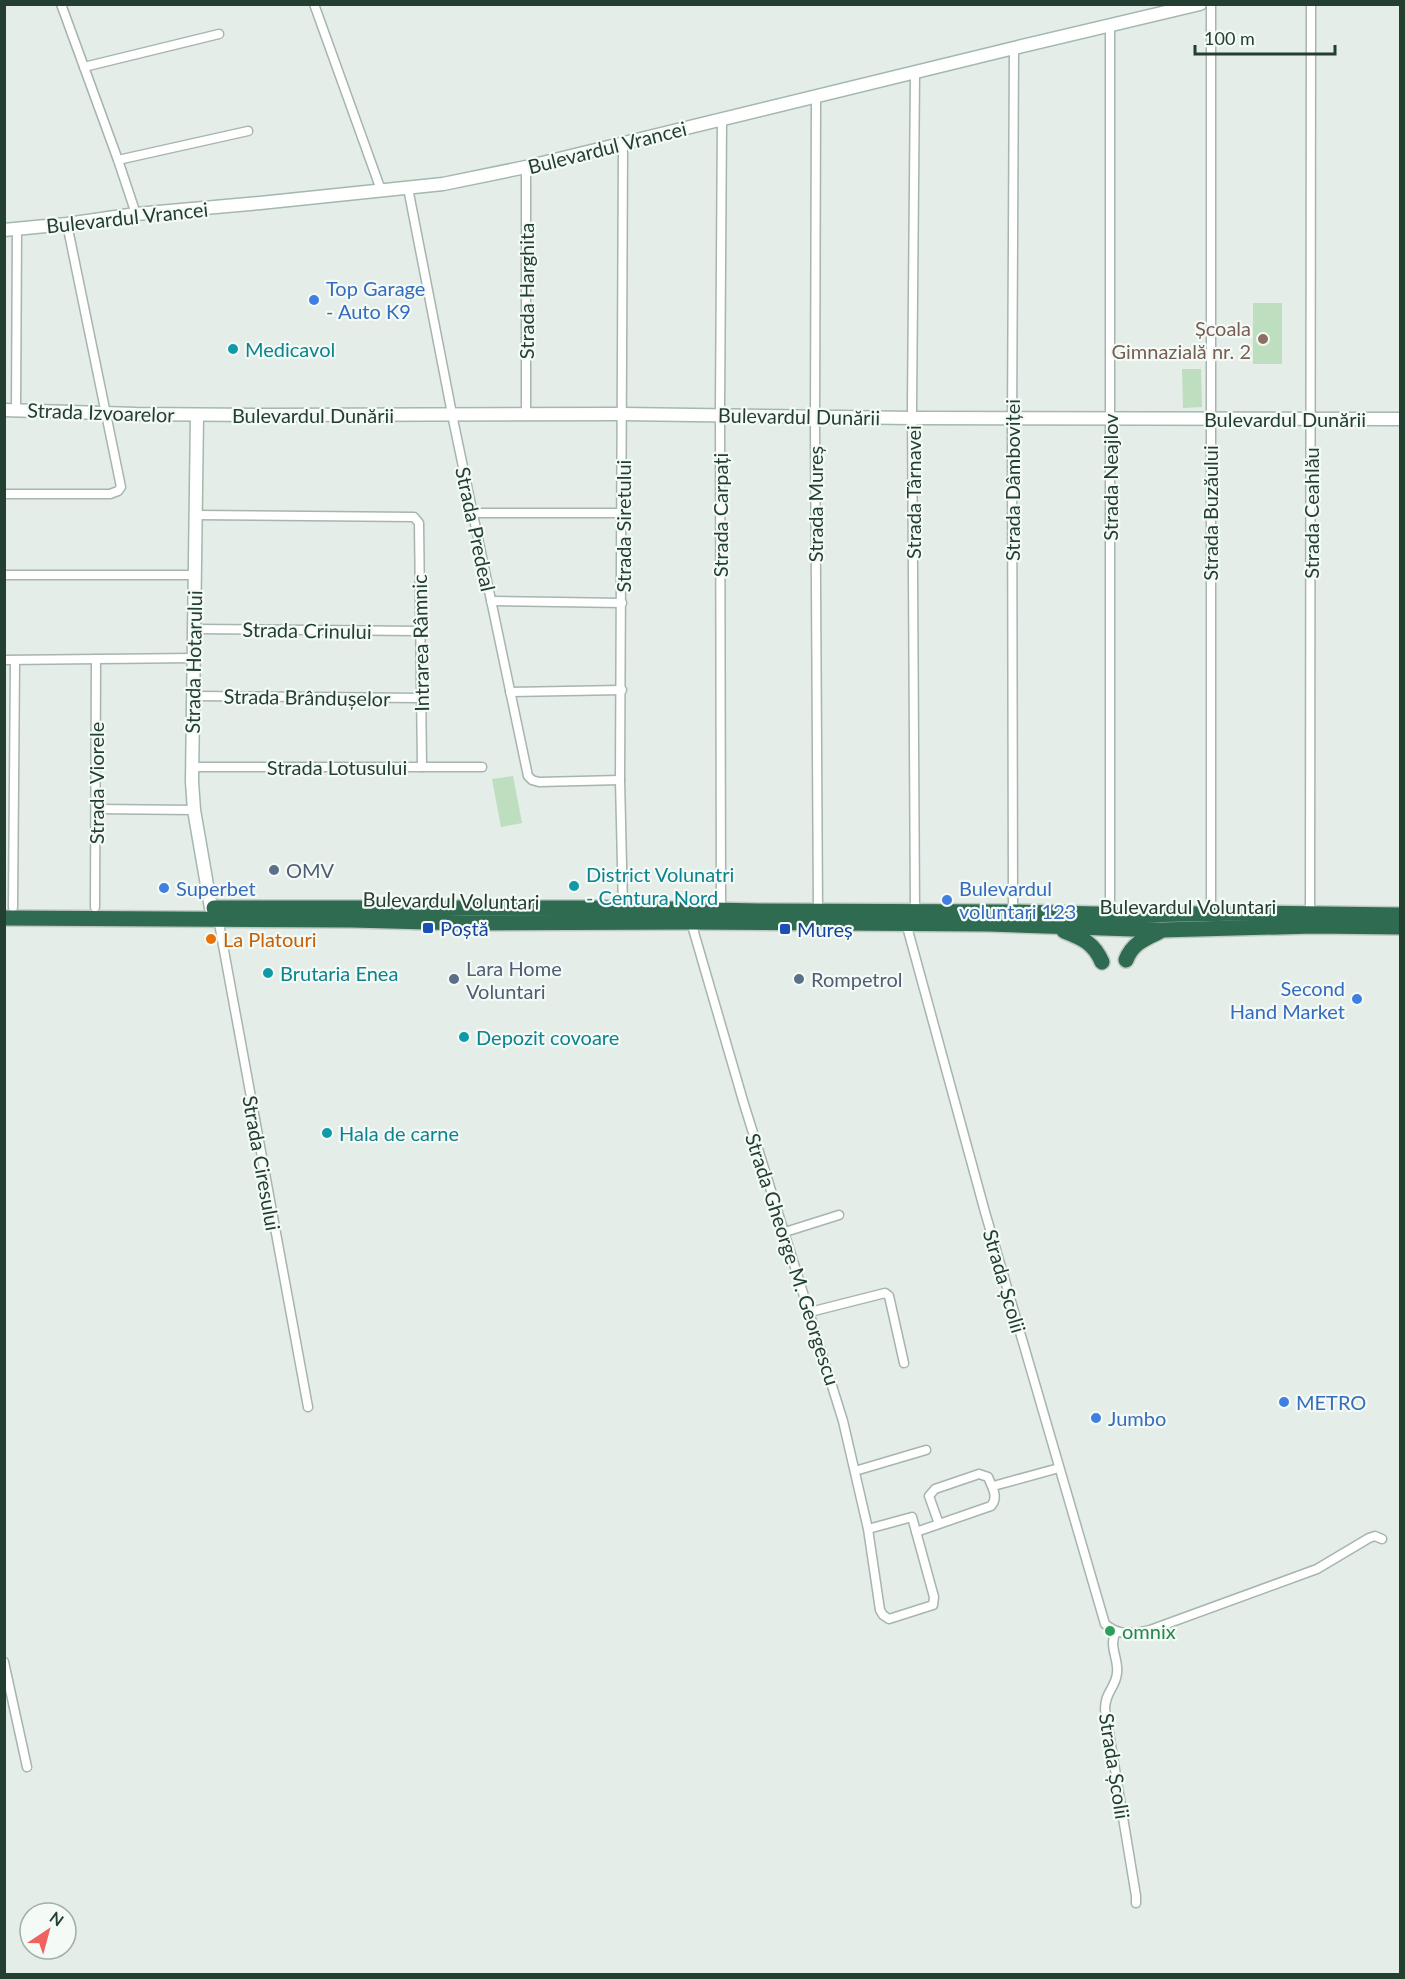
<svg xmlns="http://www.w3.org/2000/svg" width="1405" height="1979" viewBox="0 0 1405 1979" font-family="Lato,sans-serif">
<rect width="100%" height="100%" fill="#e4ede7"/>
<!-- park -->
<g fill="#bddebf">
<rect x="1253" y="303" width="29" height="61"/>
<polygon points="1182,369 1201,369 1202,407 1183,408"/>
<polygon points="513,776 522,823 501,827 492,779"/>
</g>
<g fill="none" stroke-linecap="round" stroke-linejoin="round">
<!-- street casing -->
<g stroke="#a6b5ad" stroke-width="11">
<g id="street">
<polyline points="61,4 118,160 136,214"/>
<polyline points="314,4 381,190"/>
<polyline points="1110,26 1110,916"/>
<polyline points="84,67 219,34"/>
<polyline points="816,96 815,425 818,911"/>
<polyline points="118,160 248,131"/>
<polyline points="408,188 454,424 528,776 532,780 539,782 620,780"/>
<polyline points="16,410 17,229"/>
<polyline points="526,414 526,167"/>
<polyline points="4,494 110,494 118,491 121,487 67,224"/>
<polyline points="473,513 622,513"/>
<polyline points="195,515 414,517 419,523 422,767"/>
<polyline points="4,575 194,575"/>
<polyline points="491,601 622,603"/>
<polyline points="194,629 420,631"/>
<polyline points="4,660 194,658"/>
<polyline points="510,692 622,690"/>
<polyline points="193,696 421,698"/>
<polyline points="192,767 482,767"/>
<polyline points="96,809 194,810"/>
<polyline points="13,907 15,660"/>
<polyline points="95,907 96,659"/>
<polyline points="623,908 620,780 623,144"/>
<polyline points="721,910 720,406 722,119"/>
<polyline points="915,911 912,406 915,73"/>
<polyline points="1013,912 1012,427 1014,48"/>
<polyline points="1310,913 1311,4"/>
<polyline points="1211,914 1211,4"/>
<polyline points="218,918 308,1407"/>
<polyline points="691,922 744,1104 843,1421 868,1529 880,1610 883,1615 889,1619 933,1605 934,1597 912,1517 868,1529"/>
<path d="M906 923 985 1212 1105 1624C1119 1636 1132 1634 1150 1630L1317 1569 1369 1538 1375 1536 1382 1539"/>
<polyline points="785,1232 839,1215"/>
<polyline points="810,1312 885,1293 889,1296 904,1363"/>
<polyline points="855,1471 926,1450"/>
<polyline points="997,1485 1059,1468"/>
<path d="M916 1532 991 1506C999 1497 992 1487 988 1477L979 1474 935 1489 929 1496 939 1524"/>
<path d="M1116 1632C1108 1646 1119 1659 1117 1673 1116 1687 1105 1692 1105 1709L1136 1896V1903"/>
<polyline points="4,1662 27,1767"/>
</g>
</g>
<!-- secondary casing -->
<g stroke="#a2b9ac" stroke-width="15">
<g id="secondary">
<polyline points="4,230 67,224 136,214 260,203 443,184 526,167 1014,48 1200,4"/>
<polyline points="4,410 136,414 269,415 623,414 912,418 1400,419"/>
<polyline points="197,415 192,782 194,810 211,908"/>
</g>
</g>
<!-- highway casing -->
<g stroke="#c1c9c5" stroke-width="18">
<g id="highway">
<polyline points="214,908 623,908 759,911 1013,912 1136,915 1242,913 1400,915"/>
<polyline points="4,918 352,920 465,923 691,922 988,924 1161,930 1314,926 1400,927"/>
<path d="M1064 931C1082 938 1094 943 1102 962"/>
<path d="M1126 960C1132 944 1144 939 1159 932"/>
</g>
</g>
<!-- street -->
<use href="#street" stroke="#fff" stroke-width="8"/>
<!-- secondary -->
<use href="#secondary" stroke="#fff" stroke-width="12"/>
<!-- highway -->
<use href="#highway" stroke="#2f6b51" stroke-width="15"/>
</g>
<!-- markers -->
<g fill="#3f7fe0" stroke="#f4faf6" stroke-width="2">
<circle cx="314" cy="300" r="6"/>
<circle cx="164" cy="888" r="6"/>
<circle cx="947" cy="900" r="6"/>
<circle cx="1357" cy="999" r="6"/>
<circle cx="1284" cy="1402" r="6"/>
<circle cx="1096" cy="1418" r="6"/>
</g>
<circle fill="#8d6e63" stroke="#f4faf6" stroke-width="2" cx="1263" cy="339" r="6"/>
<g fill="#0f9aa8" stroke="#f4faf6" stroke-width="2">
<circle cx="233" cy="349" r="6"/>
<circle cx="574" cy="886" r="6"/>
<circle cx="268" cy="973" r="6"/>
<circle cx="464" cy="1037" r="6"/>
<circle cx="327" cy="1133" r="6"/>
</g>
<g fill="#5c6f8a" stroke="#f4faf6" stroke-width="2">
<circle cx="274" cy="870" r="6"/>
<circle cx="454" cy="979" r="6"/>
<circle cx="799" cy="979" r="6"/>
</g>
<g fill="#1a4fb4" stroke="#f4faf6" stroke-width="2">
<rect x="422" y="922" width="12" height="12" rx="3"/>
<rect x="779" y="923" width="12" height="12" rx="3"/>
</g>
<circle fill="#e8710a" stroke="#f4faf6" stroke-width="2" cx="211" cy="939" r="6"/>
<circle fill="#2e9e5b" stroke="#f4faf6" stroke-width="2" cx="1110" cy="1631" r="6"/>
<g text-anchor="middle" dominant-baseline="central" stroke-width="4.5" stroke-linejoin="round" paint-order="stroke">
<!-- street labels -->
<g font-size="20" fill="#233f31" stroke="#f4faf6">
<text transform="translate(607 147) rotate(-14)">Bulevardul Vrancei</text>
<text transform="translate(127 217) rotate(-6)">Bulevardul Vrancei</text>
<text transform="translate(526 291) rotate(-90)">Strada Harghita</text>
<text transform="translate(101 412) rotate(2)">Strada Izvoarelor</text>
<text x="313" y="415">Bulevardul Dunării</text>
<text transform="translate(799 416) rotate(1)">Bulevardul Dunării</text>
<text x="1285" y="419">Bulevardul Dunării</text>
<text transform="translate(1110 477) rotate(-90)">Strada Neajlov</text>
<text transform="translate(1012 480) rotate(-90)">Strada Dâmboviței</text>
<text transform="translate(913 492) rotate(-90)">Strada Târnavei</text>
<text transform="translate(815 504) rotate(-90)">Strada Mureș</text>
<text transform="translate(1210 513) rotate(-90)">Strada Buzăului</text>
<text transform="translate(1311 513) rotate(-90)">Strada Ceahlău</text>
<text transform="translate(720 515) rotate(-90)">Strada Carpați</text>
<text transform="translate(623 526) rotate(-90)">Strada Siretului</text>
<text transform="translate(476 529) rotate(78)">Strada Predeal</text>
<text transform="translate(307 630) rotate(1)">Strada Crinului</text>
<text transform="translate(420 643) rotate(-91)">Intrarea Râmnic</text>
<text transform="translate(193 662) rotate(-89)">Strada Hotarului</text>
<text transform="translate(307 697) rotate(1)">Strada Brândușelor</text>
<text x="337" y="767">Strada Lotusului</text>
<text transform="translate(96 783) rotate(-90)">Strada Viorele</text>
<text transform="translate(451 900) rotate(1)">Bulevardul Voluntari</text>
<text x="1188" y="906">Bulevardul Voluntari</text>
<text transform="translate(262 1163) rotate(80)">Strada Ciresului</text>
<text transform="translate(793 1259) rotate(72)">Strada Gheorge M. Georgescu</text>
<text transform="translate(1005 1281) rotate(74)">Strada Școlii</text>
<text transform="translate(1115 1766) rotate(81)">Strada Școlii</text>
</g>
<!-- shop labels -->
<g font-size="20" fill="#366cbe" stroke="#f4faf6" text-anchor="start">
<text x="326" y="288">Top Garage<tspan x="326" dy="23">- Auto K9</tspan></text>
<text x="176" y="888">Superbet</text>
<text x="959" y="888">Bulevardul<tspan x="959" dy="23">voluntari 123</tspan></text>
<text x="1345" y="988" text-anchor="end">Second<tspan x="1345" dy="23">Hand Market</tspan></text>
<text x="1296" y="1402">METRO</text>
<text x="1108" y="1418">Jumbo</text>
</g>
<!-- education labels -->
<g font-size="20" fill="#785e54" stroke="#f4faf6" text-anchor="end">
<text x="1251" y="328">Școala<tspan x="1251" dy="23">Gimnazială nr. 2</tspan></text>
</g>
<!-- culture labels -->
<g font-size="20" fill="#0d838f" stroke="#f4faf6" text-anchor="start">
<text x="245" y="349">Medicavol</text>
<text x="586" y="874">District Volunatri<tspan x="586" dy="23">- Centura Nord</tspan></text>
<text x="280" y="973">Brutaria Enea</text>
<text x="476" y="1037">Depozit covoare</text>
<text x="339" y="1133">Hala de carne</text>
</g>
<!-- service labels -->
<g font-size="20" fill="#4e5e75" stroke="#f4faf6" text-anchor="start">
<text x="286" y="870">OMV</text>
<text x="466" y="968">Lara Home<tspan x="466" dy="23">Voluntari</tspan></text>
<text x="811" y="979">Rompetrol</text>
</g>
<!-- transit labels -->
<g font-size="20" fill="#164399" stroke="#f4faf6" text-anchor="start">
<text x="440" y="928">Poștă</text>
<text x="797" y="929">Mureș</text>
</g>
<!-- food labels -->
<g font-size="20" fill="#c56008" stroke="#f4faf6" text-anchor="start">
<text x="223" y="939">La Platouri</text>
</g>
<!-- leisure labels -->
<g font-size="20" fill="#27864d" stroke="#f4faf6" text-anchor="start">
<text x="1122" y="1631">omnix</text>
</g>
</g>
<!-- border -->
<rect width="1405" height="1979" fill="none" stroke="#233f31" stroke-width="12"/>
<!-- north arrow -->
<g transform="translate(48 1931) rotate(36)"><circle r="28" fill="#f4faf6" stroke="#a0afa7" stroke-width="1.5"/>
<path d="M0-4.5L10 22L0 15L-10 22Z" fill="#f0625f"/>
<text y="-9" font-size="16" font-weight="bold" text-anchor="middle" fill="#233f31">N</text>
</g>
<!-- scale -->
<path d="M1195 45v9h140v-9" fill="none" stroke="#233f31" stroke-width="3"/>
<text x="1204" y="45" font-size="18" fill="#233f31" stroke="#f4faf6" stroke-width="4.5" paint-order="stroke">100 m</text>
</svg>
